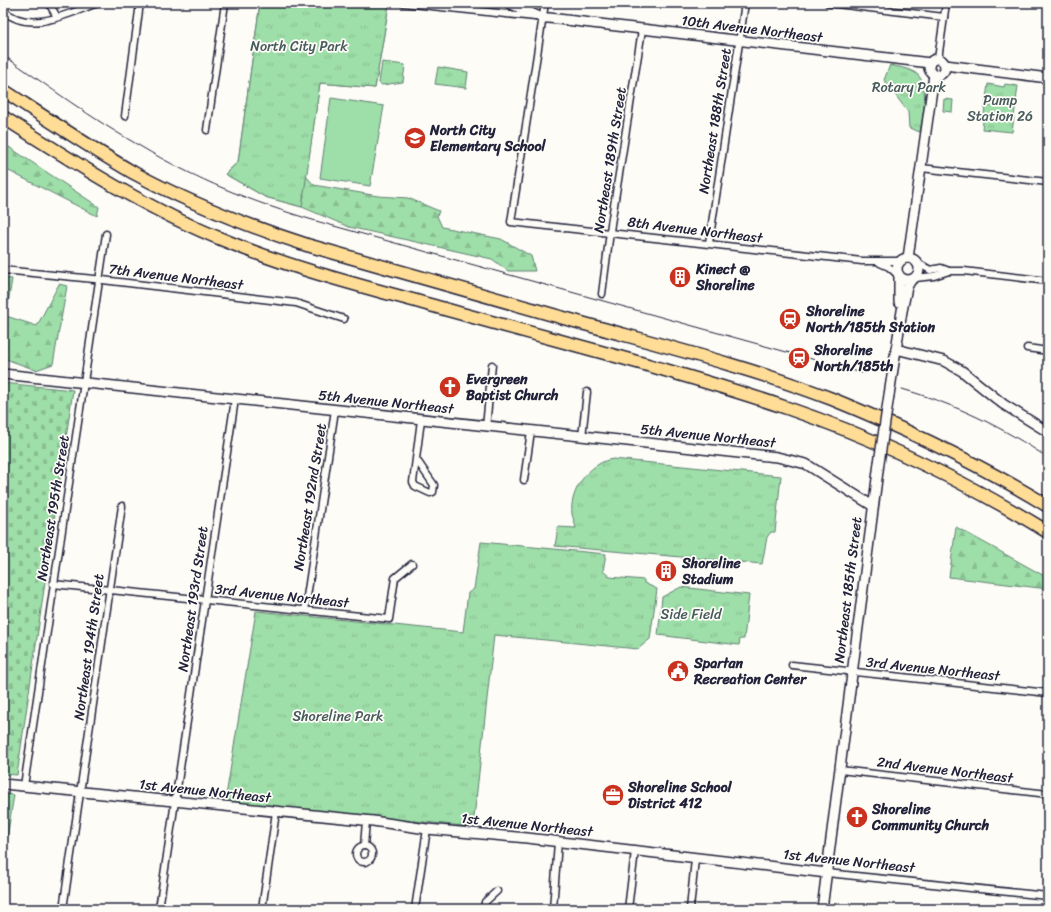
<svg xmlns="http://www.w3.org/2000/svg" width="1051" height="912" viewBox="0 0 1051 912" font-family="Sriracha,sans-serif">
<defs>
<pattern id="forest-firs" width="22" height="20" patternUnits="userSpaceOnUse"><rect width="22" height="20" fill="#9edea8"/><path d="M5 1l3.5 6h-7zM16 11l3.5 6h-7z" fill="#88be92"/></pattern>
<pattern id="cemetery-stones" width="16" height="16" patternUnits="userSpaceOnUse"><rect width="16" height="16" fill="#9edea8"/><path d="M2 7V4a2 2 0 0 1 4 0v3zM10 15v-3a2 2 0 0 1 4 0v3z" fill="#88be92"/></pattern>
<pattern id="park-tufts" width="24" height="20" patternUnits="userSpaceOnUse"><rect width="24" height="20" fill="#9edea8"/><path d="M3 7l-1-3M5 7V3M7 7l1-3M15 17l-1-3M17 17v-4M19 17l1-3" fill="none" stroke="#88be92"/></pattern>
</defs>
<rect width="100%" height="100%" fill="#fdfcf7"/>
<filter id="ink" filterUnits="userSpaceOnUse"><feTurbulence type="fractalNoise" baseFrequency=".025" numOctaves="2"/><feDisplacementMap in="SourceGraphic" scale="8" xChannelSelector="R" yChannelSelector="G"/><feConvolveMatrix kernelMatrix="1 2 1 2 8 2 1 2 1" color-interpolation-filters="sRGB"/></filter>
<g filter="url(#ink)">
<!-- green -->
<polygon fill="#9edea8" stroke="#608072" points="331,98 384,106 370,186 320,178"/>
<!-- forest -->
<g fill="url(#forest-firs)" stroke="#608072">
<polygon points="260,3 389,4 375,88 320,83 306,176 314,185 378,196 408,198 439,211 437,216 442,227 501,239 531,256 535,271 508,271 492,259 349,227 302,207 265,197 225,174 238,162"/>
<polygon points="3,143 99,207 97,216 7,170 6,188 3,188"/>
<polygon points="3,278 12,279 6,316 37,326 59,284 67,286 53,364 36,370 3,358"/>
<polygon points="956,527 1048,578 1048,589 949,577"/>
<polygon points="3,794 14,795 3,862"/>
</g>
<!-- cemetery -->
<polygon fill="url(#cemetery-stones)" stroke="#608072" points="3,383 73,390 17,775 3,774"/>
<!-- park -->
<g fill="url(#park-tufts)" stroke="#608072">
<polygon points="260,3 389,4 375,88 320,83 302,207 265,197 225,174 238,162"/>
<polygon points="382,62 405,65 403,82 382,85 379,83"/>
<path d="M890 65C898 67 907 68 914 72 931 81 923 117 920 132L909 128 908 112 884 80Z"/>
<polygon points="438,67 468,72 466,88 435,84"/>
<polygon points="988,84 1004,87 1005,84 1018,86 1012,132 982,129"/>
<polygon points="944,99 953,100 952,112 943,111"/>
<path d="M613 459 781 476 775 532H771L767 537 762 564 555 546 558 527 576 528C575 524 573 518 572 514 569 490 590 462 613 459Z"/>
<polygon points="481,542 606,554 603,571 610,577 644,580 644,583 657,589 650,639 638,649 494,635 473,827 225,802 256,611 463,632 468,593 474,589"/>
<polygon points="681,587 749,595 744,639 740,639 739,645 658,635 662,597"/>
</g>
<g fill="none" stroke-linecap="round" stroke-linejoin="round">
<!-- street casing -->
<g stroke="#22223b" stroke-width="9">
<g id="street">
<polyline points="49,3 57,17"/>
<polyline points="403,3 535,17"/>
<polyline points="545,3 511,222 862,261 899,261"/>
<polyline points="828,3 944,17"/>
<path d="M3 10C29 35 69 13 98 3"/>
<polyline points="938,59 946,3"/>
<polyline points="125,116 140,3"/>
<polyline points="207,130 225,3"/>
<polyline points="921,168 1048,182"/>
<polyline points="709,243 745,3"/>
<polyline points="880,263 889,267 897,274"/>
<polyline points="918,263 930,270 941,268 949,271 964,271 1048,281"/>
<polyline points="3,270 94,279 296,303 344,319"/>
<polyline points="915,278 934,276 949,271"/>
<polyline points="602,294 611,224 642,30"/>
<polyline points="1027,348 1048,351"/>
<polyline points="486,427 492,365"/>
<polyline points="582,437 587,392"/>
<polyline points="416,459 434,485 433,492 430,493 415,486 413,482 421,420"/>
<polyline points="524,480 531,431"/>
<polyline points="53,584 389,619 395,578 412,564"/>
<polyline points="305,610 335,410"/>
<polyline points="792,665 1048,693"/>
<polyline points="840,770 1048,794"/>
<polyline points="24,786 106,234"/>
<polyline points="364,846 366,821"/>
<circle cx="364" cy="854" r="8"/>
<polyline points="827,873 1048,896"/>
<polyline points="63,909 122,506"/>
<polyline points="159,909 235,399"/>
<polyline points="262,909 276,812"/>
<polyline points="415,909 427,829"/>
<polyline points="484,909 485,902 497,891"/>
<polyline points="553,909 558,842"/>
<polyline points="628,909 635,851"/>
<polyline points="690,909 695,859"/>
</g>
</g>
<!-- secondary casing -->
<g stroke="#22223b" stroke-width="12">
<g id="secondary">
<polyline points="509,3 542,18 549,18 930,63"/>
<circle cx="937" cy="67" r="8"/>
<polyline points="945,65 1048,78"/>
<circle cx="908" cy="269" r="11"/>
<polyline points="908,258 934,75"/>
<polyline points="899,276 899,302"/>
<polyline points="896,349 944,361 962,371 1003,404 1048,432"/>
<polyline points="3,374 777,457 806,464 873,506"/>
<polyline points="889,395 902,311 907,287 911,280"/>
<polyline points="3,784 373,821 427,829 527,838 827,873"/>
<polyline points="822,909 879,463"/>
</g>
</g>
<!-- highway casing -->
<g stroke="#22223b" stroke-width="15">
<g id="highway">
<path d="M3 90C46 118 89 147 134 173 189 203 248 226 307 245 400 271 493 297 585 324 668 347 752 368 832 399 906 429 979 464 1048 506"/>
<path d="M3 117C75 163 146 209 226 241 298 271 374 289 448 310 561 342 676 370 787 408 878 439 966 482 1048 532"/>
</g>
</g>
<!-- street -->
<use href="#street" stroke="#fdfcf7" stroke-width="6"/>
<!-- secondary -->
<use href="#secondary" stroke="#fdfcf7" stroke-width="9"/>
<!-- highway -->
<use href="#highway" stroke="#ffdd96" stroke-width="12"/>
<!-- tram -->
<g stroke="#22223b" stroke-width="1">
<path d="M3 55C48 86 92 119 140 146 195 179 254 203 316 221L862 373"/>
<path d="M902 389C955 404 1003 427 1048 458"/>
</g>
<!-- secondary-bridge casing -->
<g stroke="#22223b" stroke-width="12" stroke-linecap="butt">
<polyline id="secondary-bridge" points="879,463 889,395"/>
</g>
<!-- secondary-bridge -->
<use href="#secondary-bridge" stroke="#fdfcf7" stroke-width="9"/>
</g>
</g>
<!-- icons -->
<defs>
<g id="school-disc" transform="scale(1.15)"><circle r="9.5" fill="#c8321e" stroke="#fdfcf7"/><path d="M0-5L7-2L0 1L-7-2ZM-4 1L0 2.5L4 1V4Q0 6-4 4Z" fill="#fff"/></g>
<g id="building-disc" transform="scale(1.15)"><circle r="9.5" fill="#c8321e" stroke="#fdfcf7"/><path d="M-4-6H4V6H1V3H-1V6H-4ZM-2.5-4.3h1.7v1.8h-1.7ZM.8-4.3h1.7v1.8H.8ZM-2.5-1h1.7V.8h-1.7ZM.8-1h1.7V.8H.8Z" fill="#fff"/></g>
<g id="station-disc" transform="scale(1.15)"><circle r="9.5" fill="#c8321e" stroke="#fdfcf7"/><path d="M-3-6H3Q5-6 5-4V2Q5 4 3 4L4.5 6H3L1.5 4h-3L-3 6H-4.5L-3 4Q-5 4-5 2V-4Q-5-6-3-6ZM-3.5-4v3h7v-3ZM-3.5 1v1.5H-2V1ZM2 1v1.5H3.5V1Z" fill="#fff"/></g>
<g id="church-disc" transform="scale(1.15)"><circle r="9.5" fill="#c8321e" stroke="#fdfcf7"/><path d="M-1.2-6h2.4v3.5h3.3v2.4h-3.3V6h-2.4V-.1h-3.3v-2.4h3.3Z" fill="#fff"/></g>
<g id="civic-disc" transform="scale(1.15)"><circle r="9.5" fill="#c8321e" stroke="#fdfcf7"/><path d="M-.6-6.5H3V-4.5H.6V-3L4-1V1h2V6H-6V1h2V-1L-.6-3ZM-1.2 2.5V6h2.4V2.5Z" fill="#fff"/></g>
<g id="office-disc" transform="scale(1.15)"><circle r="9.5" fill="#c8321e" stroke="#fdfcf7"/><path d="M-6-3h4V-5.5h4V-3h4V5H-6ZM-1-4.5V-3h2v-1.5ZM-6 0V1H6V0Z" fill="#fff"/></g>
</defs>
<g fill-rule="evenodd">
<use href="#school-disc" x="415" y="138"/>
<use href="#building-disc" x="680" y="277"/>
<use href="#station-disc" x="790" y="319"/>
<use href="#station-disc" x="799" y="358"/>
<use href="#church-disc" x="450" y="387"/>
<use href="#building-disc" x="666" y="571"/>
<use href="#civic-disc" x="678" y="671"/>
<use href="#office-disc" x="613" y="795"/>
<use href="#church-disc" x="857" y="817"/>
</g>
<g text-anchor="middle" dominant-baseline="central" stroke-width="3.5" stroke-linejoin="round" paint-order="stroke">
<!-- street labels -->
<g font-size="14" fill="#22223b" stroke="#fdfcf7">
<text transform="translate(752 29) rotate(7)">10th Avenue Northeast</text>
<text transform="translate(715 121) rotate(-81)">Northeast 188th Street</text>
<text transform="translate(610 160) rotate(-81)">Northeast 189th Street</text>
<text transform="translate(695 230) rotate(7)">8th Avenue Northeast</text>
<text transform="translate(176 277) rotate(7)">7th Avenue Northeast</text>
<text transform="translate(386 402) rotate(6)">5th Avenue Northeast</text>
<text transform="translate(708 436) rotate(6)">5th Avenue Northeast</text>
<text transform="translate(310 497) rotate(-81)">Northeast 192nd Street</text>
<text transform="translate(53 508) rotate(-81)">Northeast 195th Street</text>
<text transform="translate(848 590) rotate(-83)">Northeast 185th Street</text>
<text transform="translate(282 596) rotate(6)">3rd Avenue Northeast</text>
<text transform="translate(193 599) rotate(-82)">Northeast 193rd Street</text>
<text transform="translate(89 647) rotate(-82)">Northeast 194th Street</text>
<text transform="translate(933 669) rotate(6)">3rd Avenue Northeast</text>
<text transform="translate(945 770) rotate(7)">2nd Avenue Northeast</text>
<text transform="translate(205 791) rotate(6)">1st Avenue Northeast</text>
<text transform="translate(527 825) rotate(6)">1st Avenue Northeast</text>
<text transform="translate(849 861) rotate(6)">1st Avenue Northeast</text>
</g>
<!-- park labels -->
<g font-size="14" fill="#475a5c" stroke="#fdfcf7">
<text x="299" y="46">North City Park</text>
<text x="909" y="87">Rotary Park</text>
<text x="1000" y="100">Pump<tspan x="1000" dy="16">Station 26</tspan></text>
<text x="691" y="614">Side Field</text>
<text x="338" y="716">Shoreline Park</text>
</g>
<!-- poi labels -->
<g font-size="14" font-weight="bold" fill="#22223b" stroke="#fdfcf7" text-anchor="start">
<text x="430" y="130">North City<tspan x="430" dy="16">Elementary School</tspan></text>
<text x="696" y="269">Kinect @<tspan x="696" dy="16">Shoreline</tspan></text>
<text x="806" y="311">Shoreline<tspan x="806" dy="16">North/185th Station</tspan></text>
<text x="814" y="350">Shoreline<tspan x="814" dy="16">North/185th</tspan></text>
<text x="466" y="379">Evergreen<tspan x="466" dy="16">Baptist Church</tspan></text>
<text x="682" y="563">Shoreline<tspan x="682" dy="16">Stadium</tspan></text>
<text x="694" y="663">Spartan<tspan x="694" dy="16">Recreation Center</tspan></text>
<text x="628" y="787">Shoreline School<tspan x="628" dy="16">District 412</tspan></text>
<text x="872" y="809">Shoreline<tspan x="872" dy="16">Community Church</tspan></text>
</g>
</g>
<!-- margin -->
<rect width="1051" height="912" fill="none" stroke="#fdfcf7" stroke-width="16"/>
<rect x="8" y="8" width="1035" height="896" fill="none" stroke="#22223b" stroke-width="1.5" filter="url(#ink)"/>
</svg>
